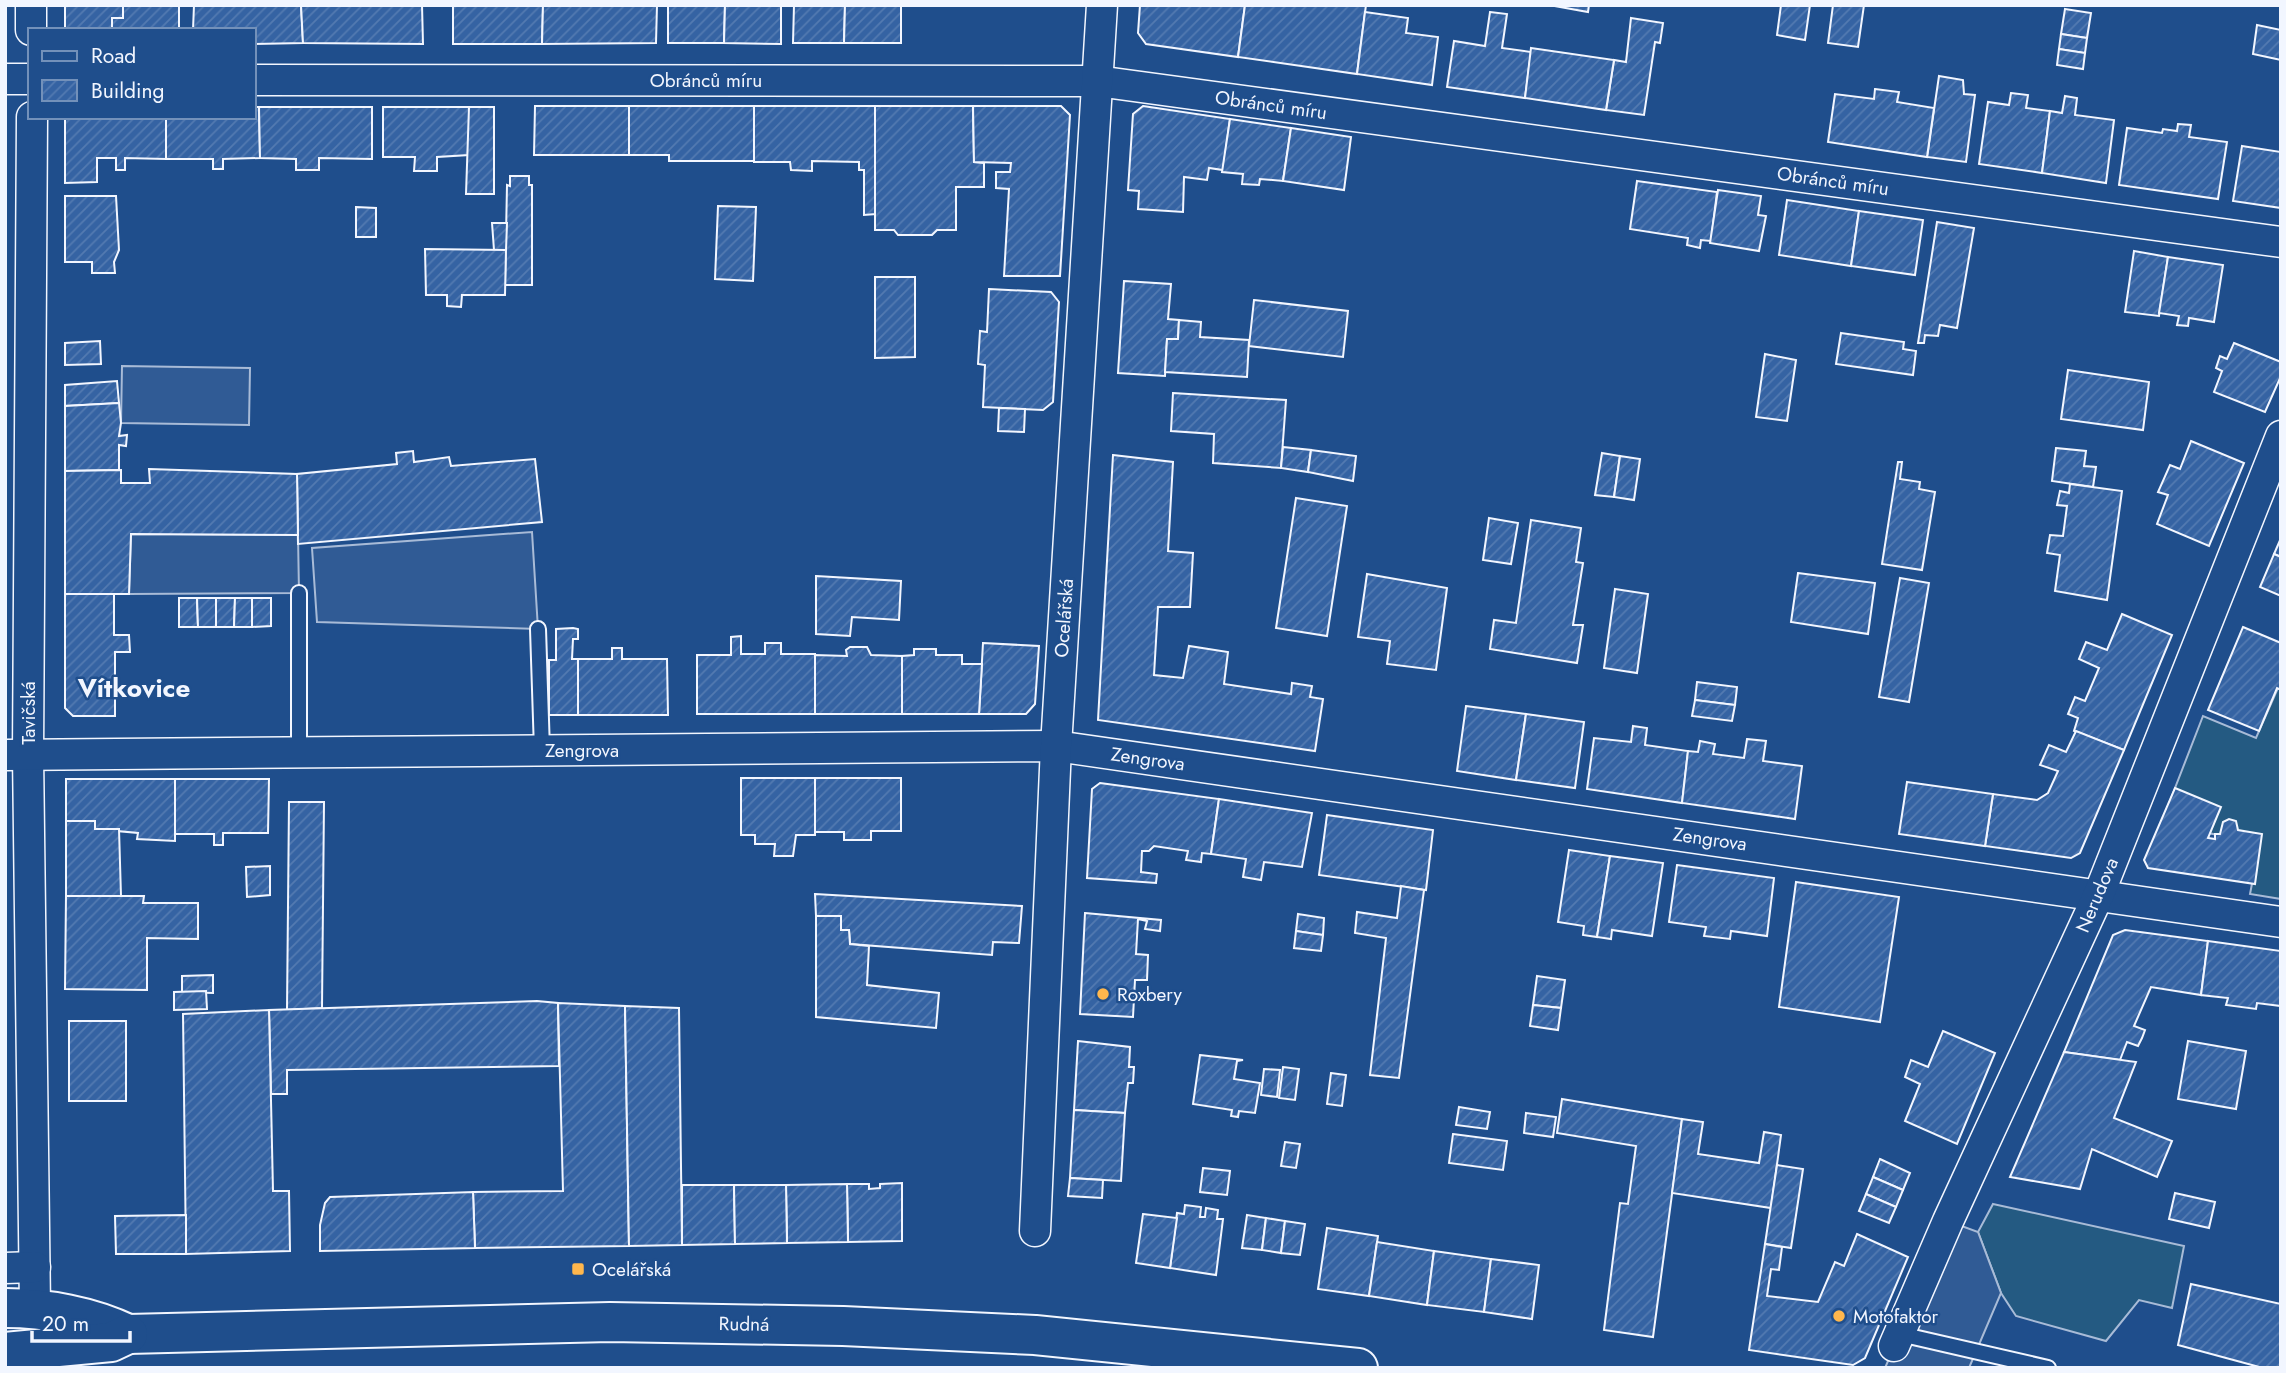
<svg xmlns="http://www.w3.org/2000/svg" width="2286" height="1373" viewBox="0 0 2286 1373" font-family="Jost,sans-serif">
<defs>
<pattern id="building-hatch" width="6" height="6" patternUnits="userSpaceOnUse" patternTransform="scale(1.75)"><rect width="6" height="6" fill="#3563a3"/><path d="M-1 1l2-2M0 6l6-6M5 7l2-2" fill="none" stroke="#537ab1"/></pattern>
</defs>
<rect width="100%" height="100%" fill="#1f4e8c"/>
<!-- grass -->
<g fill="#245a82" stroke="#a8bbd7" stroke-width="2">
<polygon points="2281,681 2281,899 2250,894 2260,843 2208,833 2168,806 2203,716 2256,738"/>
<polygon points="1993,1204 2184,1246 2172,1308 2139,1300 2106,1341 2016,1316 2001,1293 1978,1232"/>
</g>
<!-- parking -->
<g fill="#305b95" stroke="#a8bbd7" stroke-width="2">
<polygon points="122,366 250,368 249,425 121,423"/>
<polygon points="532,532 538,629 317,622 312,548"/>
<polygon points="131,534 298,535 299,593 129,594"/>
<polygon points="1948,1221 1978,1232 2001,1293 1969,1368 1885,1368"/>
</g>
<!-- building -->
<g fill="url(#building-hatch)" stroke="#f2f6ff" stroke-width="2">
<polygon points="65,5 123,5 123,18 112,18 112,30 65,30"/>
<polygon points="123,5 179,5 179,30 112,30 112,18 123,18"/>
<polygon points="194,5 301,5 303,43 254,44 254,30 193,30"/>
<polygon points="301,5 422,5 423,44 303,43"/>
<polygon points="453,5 543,5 542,44 453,44"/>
<polygon points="543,5 657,5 656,43 542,44"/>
<polygon points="668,5 725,5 724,43 668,43"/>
<polygon points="725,5 781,5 781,44 724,43"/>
<polygon points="794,5 845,5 844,43 793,43"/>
<polygon points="845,5 901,5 901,43 844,43"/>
<polygon points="1140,5 1245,5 1238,57 1146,44 1138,33"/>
<polygon points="1245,5 1366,5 1357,74 1238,57"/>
<polygon points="1549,5 1589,5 1588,12"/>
<polygon points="1781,5 1810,5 1805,40 1777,35"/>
<polygon points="1833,5 1864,5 1858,47 1828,43"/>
<polygon points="2065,9 2091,13 2087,38 2061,34"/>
<polygon points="1365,12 1408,18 1406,33 1438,37 1432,85 1357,74"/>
<polygon points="1490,12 1507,14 1502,48 1531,52 1525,98 1447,87 1454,41 1485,46"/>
<polygon points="1631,18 1663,23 1660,43 1655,42 1644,115 1606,110 1614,60 1626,62"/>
<polygon points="2257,25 2281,30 2281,60 2253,54"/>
<polygon points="2061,34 2087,38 2085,53 2059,49"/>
<polygon points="1531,48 1614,60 1606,110 1525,98"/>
<polygon points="2059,49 2085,53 2083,69 2057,65"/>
<polygon points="1939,76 1963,80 1964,94 1975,95 1966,162 1927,157"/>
<polygon points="1875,89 1899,92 1897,102 1934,108 1927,157 1828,142 1835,94 1874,99"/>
<polygon points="2011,93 2028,95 2026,108 2050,111 2042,173 1979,164 1988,102 2009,105"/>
<polygon points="2065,96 2077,98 2075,115 2114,120 2106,183 2042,173 2050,111 2062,113"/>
<polygon points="535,106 629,106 629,155 534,155"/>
<polygon points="629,106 754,106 754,161 669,161 669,155 629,155"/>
<polygon points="754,106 875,106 876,214 864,215 864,170 859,170 859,162 812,161 812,171 791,170 790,162 754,162"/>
<polygon points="875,106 973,106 974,162 984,163 984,187 956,187 956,230 937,230 932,235 898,235 894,230 875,230"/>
<polygon points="973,106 1061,106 1070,115 1060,276 1004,276 1009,189 996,188 996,172 1010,172 1011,163 974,162"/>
<polygon points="1143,106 1230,119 1223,170 1209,168 1207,180 1184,177 1183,212 1138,209 1139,191 1128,190 1133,114"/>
<polygon points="254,107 259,107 260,158 223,159 223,169 213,169 213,159 166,159 166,117 254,117"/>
<polygon points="259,107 372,107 372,159 319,158 319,170 296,170 296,159 260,158"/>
<polygon points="383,107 469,107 469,155 437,157 437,171 414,171 415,157 383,157"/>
<polygon points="469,107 494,107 494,194 466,194"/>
<polygon points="65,117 166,117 166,159 125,158 125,170 116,170 116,158 97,158 97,182 65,183"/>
<polygon points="1230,119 1291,128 1283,181 1260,179 1259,185 1242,184 1243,174 1222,172"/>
<polygon points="2178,124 2191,125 2189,137 2227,142 2218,199 2119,185 2127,128 2162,133 2163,129 2177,131"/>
<polygon points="1291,128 1351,137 1344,190 1283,181"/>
<polygon points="2242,146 2281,152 2281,208 2233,201"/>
<polygon points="510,176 529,176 529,185 532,185 532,285 505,285 507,185 510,186"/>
<polygon points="1637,181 1717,192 1711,241 1701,240 1700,248 1687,245 1688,238 1630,229"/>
<polygon points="1718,190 1761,196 1758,215 1766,216 1759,251 1710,243"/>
<polygon points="65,196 116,196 119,250 114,262 115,273 92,273 92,262 65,262"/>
<polygon points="1787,200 1859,211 1851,266 1779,255"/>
<polygon points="718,206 756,207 753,281 715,279"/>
<polygon points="356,207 376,208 376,237 356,237"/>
<polygon points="1859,211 1923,220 1915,275 1851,266"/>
<polygon points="1937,222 1974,228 1957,328 1940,325 1938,336 1925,335 1924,343 1918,343"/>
<polygon points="492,223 507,223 506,250 494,250"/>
<polygon points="425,249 506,250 505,295 462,295 461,307 447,306 447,295 426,295"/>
<polygon points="2134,251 2168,257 2159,316 2125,312"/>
<polygon points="2168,257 2223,265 2214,322 2189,318 2188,326 2177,325 2179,316 2159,313"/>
<polygon points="875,277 915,277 915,357 875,358"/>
<polygon points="1124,281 1171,284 1168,319 1179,320 1178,339 1167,339 1165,376 1118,373"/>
<polygon points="989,289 1051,292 1059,302 1053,402 1043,410 983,407 985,365 978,364 980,331 987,332"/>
<polygon points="1254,300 1348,311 1343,357 1249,346"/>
<polygon points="1179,320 1201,322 1200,337 1249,340 1247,377 1165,372 1167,339 1178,339"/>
<polygon points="1841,333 1904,342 1903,349 1916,351 1913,375 1836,364"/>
<polygon points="100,341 101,364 65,365 65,343"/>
<polygon points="2234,343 2281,362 2281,376 2265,412 2214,392 2222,371 2216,368 2220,356 2227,359"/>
<polygon points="1765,354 1796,360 1787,421 1756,417"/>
<polygon points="2068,370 2149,382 2143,430 2061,419"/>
<polygon points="117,381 119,403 65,406 65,385"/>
<polygon points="1173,393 1286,400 1281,468 1213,463 1214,434 1171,431"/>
<polygon points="119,403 121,423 119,436 127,435 126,446 119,445 119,470 65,471 65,406"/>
<polygon points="999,408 1025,409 1024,432 998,431"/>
<polygon points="2191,441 2244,463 2209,546 2157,524 2168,495 2158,492 2170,465 2180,469"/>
<polygon points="1283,447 1311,450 1308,472 1281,468"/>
<polygon points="2056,448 2086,451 2084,466 2096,467 2093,487 2052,481"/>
<polygon points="1311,450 1356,456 1353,481 1308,472"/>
<polygon points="413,451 414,462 449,457 451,466 535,459 542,522 298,544 297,474 397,464 396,453"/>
<polygon points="1602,453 1620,456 1614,497 1595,495"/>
<polygon points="1113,455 1173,462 1168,551 1193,553 1190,607 1158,607 1154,675 1183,678 1189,646 1228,652 1224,684 1291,694 1292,683 1312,686 1310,697 1323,699 1315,751 1098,720"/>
<polygon points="1620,456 1640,459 1634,500 1614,497"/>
<polygon points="1898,462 1902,462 1900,479 1920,482 1919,489 1935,492 1922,570 1882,564"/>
<polygon points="149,469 297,474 298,535 131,534 129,594 65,594 65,471 121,470 121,483 150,483"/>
<polygon points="2070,484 2122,491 2107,600 2055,591 2060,555 2047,553 2050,535 2063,536 2067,506 2057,505 2060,491 2069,493"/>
<polygon points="1296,498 1347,506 1327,636 1276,628"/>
<polygon points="1489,518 1518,523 1511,564 1483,560"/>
<polygon points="1531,520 1581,528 1576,562 1583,563 1573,625 1583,625 1577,663 1490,649 1494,620 1516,623"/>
<polygon points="2281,538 2281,557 2274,554"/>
<polygon points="2274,554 2281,557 2281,596 2260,587"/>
<polygon points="1798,573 1875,583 1868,634 1791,622"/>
<polygon points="1367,574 1447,588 1436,670 1387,664 1390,641 1358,637"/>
<polygon points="816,576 901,581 899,620 852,617 850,636 816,634"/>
<polygon points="1900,578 1929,583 1909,702 1879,697"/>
<polygon points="1615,589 1648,594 1637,673 1604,668"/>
<polygon points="65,594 114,594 114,635 129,635 130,652 115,652 115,716 73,716 65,708"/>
<polygon points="179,598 197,598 198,627 179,627"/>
<polygon points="197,598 216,598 216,627 198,627"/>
<polygon points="216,598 235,598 234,627 216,627"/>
<polygon points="235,598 252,598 252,627 234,627"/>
<polygon points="252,598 271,598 271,626 252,627"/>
<polygon points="2122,614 2172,635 2124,750 2074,731 2078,718 2068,714 2075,697 2085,701 2099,668 2079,659 2086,642 2107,650"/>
<polygon points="2243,627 2281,643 2281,690 2277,688 2259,731 2208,710"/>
<polygon points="573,628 578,629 578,639 573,639 572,659 578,659 578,715 549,715 549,660 556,660 556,629"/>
<polygon points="741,636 741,654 765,654 765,643 781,643 781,654 815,654 815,714 697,714 697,655 731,655 731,637"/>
<polygon points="983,643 1039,646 1035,704 1026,714 979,714"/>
<polygon points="850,647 867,647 871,655 902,656 902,714 815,714 815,655 847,656 846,650"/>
<polygon points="612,648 622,648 622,659 667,659 668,715 578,715 578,659 612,659"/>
<polygon points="914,649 936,649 936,655 962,655 962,664 982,664 979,714 902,714 902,656 914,655"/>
<polygon points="1697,682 1737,687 1735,705 1695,700"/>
<polygon points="1695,700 1735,705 1732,721 1692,716"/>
<polygon points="1466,706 1526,714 1516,780 1457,771"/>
<polygon points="1526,714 1584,722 1575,788 1516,780"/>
<polygon points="1633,726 1647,728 1645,745 1688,751 1682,803 1587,789 1594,738 1631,742"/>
<polygon points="2076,731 2124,750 2080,853 2071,858 1985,846 1993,794 2037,800 2048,793 2058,771 2040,765 2049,745 2066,752"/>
<polygon points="1747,739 1766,741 1763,761 1802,766 1795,819 1682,803 1688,751 1698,752 1700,741 1715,744 1713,754 1744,758"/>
<polygon points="741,778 815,778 815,835 796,835 793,856 774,856 775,844 755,844 755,835 741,835"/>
<polygon points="815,778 901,778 901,831 871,831 871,840 844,840 844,832 815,832"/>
<polygon points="66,779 175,779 175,841 137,839 138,833 95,829 95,821 66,821"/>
<polygon points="175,779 269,779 268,833 223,833 223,845 214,845 214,834 175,834"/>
<polygon points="1907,782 1993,794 1985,846 1899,834"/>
<polygon points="1100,783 1219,799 1211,854 1202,853 1201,862 1186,860 1188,851 1154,846 1149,851 1142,851 1141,872 1157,874 1156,883 1087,878 1092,789"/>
<polygon points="2175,788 2221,807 2208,838 2215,839 2215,834 2220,834 2223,822 2229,819 2236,821 2238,830 2262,834 2255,884 2148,868 2144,860"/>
<polygon points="1219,799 1312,813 1302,867 1264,862 1261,880 1243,877 1246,859 1211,854"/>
<polygon points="289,802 324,802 322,1008 287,1010"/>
<polygon points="1327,815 1433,830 1426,890 1319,875"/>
<polygon points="66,821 95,821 95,829 119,829 121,896 66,896"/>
<polygon points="1569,850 1610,856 1597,937 1583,935 1584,926 1558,922"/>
<polygon points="1610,856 1663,863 1652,936 1612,930 1611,939 1597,937"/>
<polygon points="1677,865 1774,878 1767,936 1731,931 1730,939 1704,936 1706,927 1669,922"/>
<polygon points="270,866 270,895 247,897 246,867"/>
<polygon points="1796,882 1899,897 1880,1022 1779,1007"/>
<polygon points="1401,886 1424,890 1399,1078 1370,1075 1386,938 1355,933 1357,912 1397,918"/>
<polygon points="815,894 1022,906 1019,943 993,942 992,955 850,944 849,930 841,930 841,916 816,916"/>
<polygon points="66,896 144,896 143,903 198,903 198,939 147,938 147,990 65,989"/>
<polygon points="1085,913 1161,920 1160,931 1145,929 1147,921 1138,919 1136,954 1148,955 1147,980 1135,980 1133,1017 1080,1014"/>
<polygon points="1298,914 1324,918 1323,935 1296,931"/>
<polygon points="816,916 841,916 841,930 849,930 850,944 869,946 867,985 939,993 936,1028 816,1017"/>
<polygon points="2125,930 2208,941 2201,995 2151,987 2134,1026 2145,1030 2142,1038 2138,1046 2127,1042 2120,1060 2064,1052 2113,935"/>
<polygon points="1296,931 1323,935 1321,951 1294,948"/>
<polygon points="2208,941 2281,951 2281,1006 2257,1003 2256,1009 2226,1005 2228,998 2201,995"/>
<polygon points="213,975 213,993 182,992 182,976"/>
<polygon points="1537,976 1565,980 1561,1008 1533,1005"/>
<polygon points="206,991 207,1009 174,1010 174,992"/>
<polygon points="537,1001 558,1003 559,1066 287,1070 287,1094 271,1094 269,1010"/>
<polygon points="558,1003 625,1006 629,1246 475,1248 473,1192 563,1191"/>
<polygon points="1533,1005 1561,1008 1558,1030 1530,1026"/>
<polygon points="625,1006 679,1008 682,1245 629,1246"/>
<polygon points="269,1010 273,1191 289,1191 290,1251 186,1254 183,1014"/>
<rect x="69" y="1021" width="57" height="80"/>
<polygon points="1943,1031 1995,1053 1957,1144 1905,1121 1920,1084 1905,1077 1911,1060 1928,1067"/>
<polygon points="1078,1041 1130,1047 1129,1067 1134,1067 1133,1083 1128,1083 1125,1113 1074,1110"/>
<polygon points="2188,1041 2246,1051 2236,1109 2178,1099"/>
<polygon points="2064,1052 2136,1062 2114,1118 2172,1141 2157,1177 2092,1149 2080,1189 2010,1177"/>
<polygon points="1200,1055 1243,1060 1237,1061 1234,1079 1260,1083 1255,1113 1239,1111 1238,1117 1231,1116 1232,1110 1193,1104"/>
<polygon points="1283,1067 1299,1069 1295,1100 1279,1098"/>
<polygon points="1264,1069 1280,1070 1277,1097 1261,1095"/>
<polygon points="1331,1073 1346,1075 1342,1106 1327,1104"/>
<polygon points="1562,1099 1682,1119 1653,1337 1604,1330 1620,1203 1628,1204 1636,1146 1557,1133"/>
<polygon points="1459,1107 1490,1112 1487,1129 1456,1125"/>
<polygon points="1074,1110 1125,1113 1121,1181 1070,1178"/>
<polygon points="1526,1113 1556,1117 1553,1137 1524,1133"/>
<polygon points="1682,1119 1703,1122 1698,1154 1759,1163 1764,1132 1781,1135 1771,1208 1672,1193"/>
<polygon points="1453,1134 1507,1141 1503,1170 1449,1163"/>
<polygon points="1285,1142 1300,1144 1296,1168 1281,1166"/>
<polygon points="1880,1159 1910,1173 1903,1190 1873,1177"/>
<polygon points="1777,1165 1803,1169 1791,1248 1765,1244"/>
<polygon points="1203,1168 1230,1171 1227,1195 1200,1192"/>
<polygon points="1873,1177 1903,1190 1896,1207 1866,1194"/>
<polygon points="1070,1178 1103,1180 1102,1198 1068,1196"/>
<polygon points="902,1183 902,1241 848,1242 847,1184 869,1184 869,1189 880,1188 880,1184"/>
<polygon points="847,1184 848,1242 787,1243 786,1185"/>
<polygon points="682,1185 734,1185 735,1244 682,1245"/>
<polygon points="734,1185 786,1185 787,1243 735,1244"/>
<polygon points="473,1192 475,1248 320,1251 320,1225 325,1203 330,1197"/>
<polygon points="2175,1193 2215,1202 2209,1228 2169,1219"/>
<polygon points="1866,1194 1896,1207 1889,1223 1859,1211"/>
<polygon points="1185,1205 1201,1207 1200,1217 1205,1217 1206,1208 1218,1210 1217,1219 1223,1219 1216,1275 1170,1268 1177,1213 1184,1214"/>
<polygon points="1143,1214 1177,1218 1170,1268 1136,1263"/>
<polygon points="186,1215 186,1254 116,1254 115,1216"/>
<polygon points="1247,1215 1266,1218 1262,1250 1242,1248"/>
<polygon points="1266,1218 1285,1221 1281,1253 1262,1250"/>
<polygon points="1285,1221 1305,1224 1300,1255 1281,1253"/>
<polygon points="1327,1228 1378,1236 1369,1296 1318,1289"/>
<polygon points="1857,1234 1908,1257 1865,1358 1853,1365 1749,1350 1765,1244 1782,1247 1779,1270 1771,1269 1767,1296 1818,1302 1835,1262 1844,1266"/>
<polygon points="1377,1242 1434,1251 1427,1305 1369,1296"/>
<polygon points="1434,1251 1491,1259 1484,1312 1427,1305"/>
<polygon points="1491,1259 1539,1265 1532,1319 1484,1312"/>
<polygon points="2191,1284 2281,1304 2281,1368 2263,1368 2178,1345"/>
</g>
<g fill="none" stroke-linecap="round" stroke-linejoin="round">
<!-- lane casing -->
<g stroke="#f2f6ff" stroke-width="18">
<g id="lane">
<polyline points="299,593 299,752"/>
<polyline points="538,629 542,750"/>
<polyline points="1900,1334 2048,1368"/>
</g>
</g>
<!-- street casing -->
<g stroke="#f2f6ff" stroke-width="33">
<g id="street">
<polyline points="31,5 31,30"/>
<polyline points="5,79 30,79"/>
<polyline points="254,80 1097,81 2281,242"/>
<polyline points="32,117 28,754 35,1308"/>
<polyline points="5,755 1056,746 2281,922"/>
<polyline points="1035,1231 1056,746 1102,5"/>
<polyline points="5,1268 35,1267"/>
<polyline points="1894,1346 1948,1221 2099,894 2281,436"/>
</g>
</g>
<!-- primary casing -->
<g stroke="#f2f6ff" stroke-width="42">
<polyline id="primary" points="128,1334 610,1322 843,1326 1035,1335 1358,1368"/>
</g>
<!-- highway casing -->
<g stroke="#f2f6ff" stroke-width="42">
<g id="highway">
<path d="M5 1308C46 1308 91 1316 128 1334"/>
<polyline points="5,1352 111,1342 128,1334"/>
</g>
</g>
<!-- lane -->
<use href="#lane" stroke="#1f4e8c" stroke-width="14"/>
<!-- street -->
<use href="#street" stroke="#1f4e8c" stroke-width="30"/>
<!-- primary -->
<use href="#primary" stroke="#1f4e8c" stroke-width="38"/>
<!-- highway -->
<use href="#highway" stroke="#1f4e8c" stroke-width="38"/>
</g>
<!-- markers -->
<g fill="#ffb74d" stroke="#1f4e8c" stroke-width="2.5">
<circle cx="1103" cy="994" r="7"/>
<rect x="571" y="1262" width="14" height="14" rx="3.5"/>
<circle cx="1839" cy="1316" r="7"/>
</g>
<g text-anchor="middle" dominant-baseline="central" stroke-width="5" stroke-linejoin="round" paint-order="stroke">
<!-- street labels -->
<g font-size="19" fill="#f2f6ff" stroke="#1f4e8c">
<text x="706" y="80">Obránců míru</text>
<text transform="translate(1271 105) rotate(8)">Obránců míru</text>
<text transform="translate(1833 181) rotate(8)">Obránců míru</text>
<text transform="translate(1064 618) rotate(-86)">Ocelářská</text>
<text transform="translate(28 713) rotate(-90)">Tavičská</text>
<text x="582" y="750">Zengrova</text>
<text transform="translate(1148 759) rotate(8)">Zengrova</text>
<text transform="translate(1710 839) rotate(8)">Zengrova</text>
<text transform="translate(2097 895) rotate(-67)">Nerudova</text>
<text transform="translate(744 1324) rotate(1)">Rudná</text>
</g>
<!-- poi labels -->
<g font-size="19" fill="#f2f6ff" stroke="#1f4e8c" text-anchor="start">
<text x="1117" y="994">Roxbery</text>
<text x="592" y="1269">Ocelářská</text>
<text x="1853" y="1316">Motofaktor</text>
</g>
<!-- district labels -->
<g font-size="26" font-weight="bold" fill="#f2f6ff" stroke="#1f4e8c">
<text x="134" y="688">Vítkovice</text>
</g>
</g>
<!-- border -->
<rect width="2286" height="1373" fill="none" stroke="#f2f6ff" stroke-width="14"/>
<!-- legend -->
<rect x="28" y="28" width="228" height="91" fill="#1f4e8c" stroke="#7391ba" stroke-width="2"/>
<rect x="42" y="51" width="35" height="10" fill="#1f4e8c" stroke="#7391ba" stroke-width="2"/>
<text x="91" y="63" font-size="21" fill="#f2f6ff">Road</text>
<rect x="42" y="80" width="35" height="21" fill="url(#building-hatch)" stroke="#7391ba" stroke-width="2"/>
<text x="91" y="98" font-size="21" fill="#f2f6ff">Building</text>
<!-- scale -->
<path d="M32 1331v10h98v-10" fill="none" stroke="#f2f6ff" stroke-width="3.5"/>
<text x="42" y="1331" font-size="21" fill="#f2f6ff" stroke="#1f4e8c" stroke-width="5" paint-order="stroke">20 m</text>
</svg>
